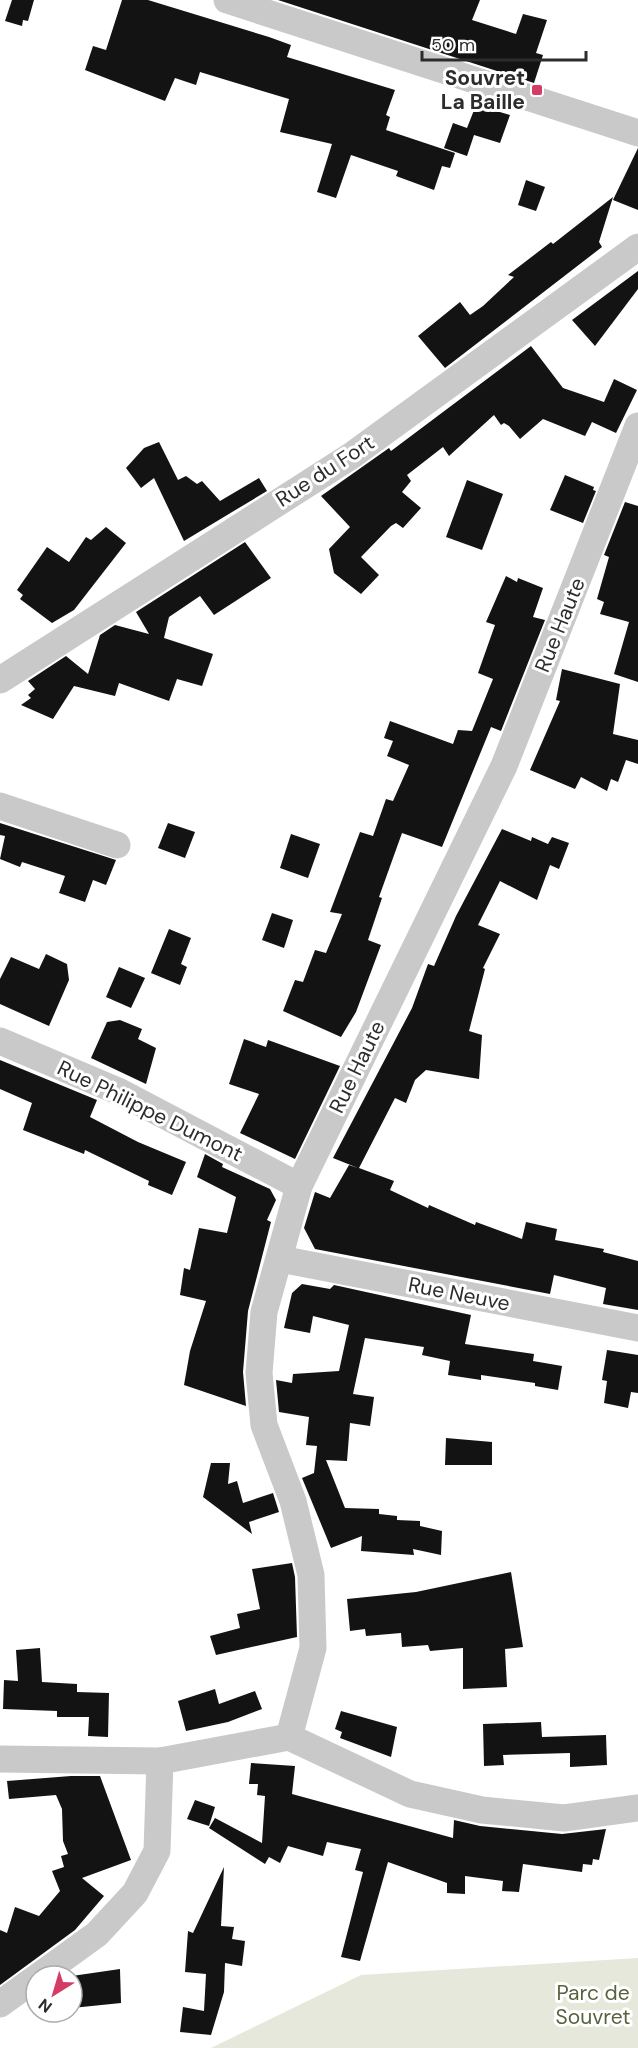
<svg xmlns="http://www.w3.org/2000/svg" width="638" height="2048" viewBox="0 0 638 2048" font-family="'DM Sans',sans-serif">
<rect width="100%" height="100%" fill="#fff"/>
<!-- green -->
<polygon fill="#e5e8da" points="638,1958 638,2048 211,2048 361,1975"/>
<!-- building -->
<g fill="#131313">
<polygon points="12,0 34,0 28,21 23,20 22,26 5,21"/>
<polygon points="122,0 148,0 269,37 291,45 287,57 395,90 386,115 390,117 386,130 455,153 450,168 442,166 434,190 396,176 398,171 351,155 336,198 317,192 332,144 280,132 289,99 200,72 196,85 175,78 165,101 85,70 93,46 106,50"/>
<polygon points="278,0 480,0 472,20 516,34 523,14 547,20 536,53 543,55 534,83"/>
<polygon points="476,105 510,115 500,143 474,135 467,156 444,148 453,123 467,128"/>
<polygon points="638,148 638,210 613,200"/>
<polygon points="526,180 545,187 536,211 518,205"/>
<polygon points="613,197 599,242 602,247 445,368 418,336 460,302 470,315 483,306 514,277 508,275 551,242 553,244"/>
<polygon points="638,271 638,289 595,346 572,320"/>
<polygon points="531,346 563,388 604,402 614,379 637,390 616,433 592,422 585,436 543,419 520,439 509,426 504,423 501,425 494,415 449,456 443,447 407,475 411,481 402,492 421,508 403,528 396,523 391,526 361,557 379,575 361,594 334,573 329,549 350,527 321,496 389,448 391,451"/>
<polygon points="159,442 178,480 186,476 197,484 202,481 220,501 259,478 267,491 184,541 154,478 141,488 126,468 144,448"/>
<polygon points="565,475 594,487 593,490 596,491 583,523 550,510"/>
<polygon points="467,480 503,494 482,550 446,537"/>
<polygon points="625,502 638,506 638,682 614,674 629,622 600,614 604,602 597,599 609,557 604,555"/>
<polygon points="106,527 126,543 74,610 52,623 20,599 23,595 17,590 47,547 69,562 86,537 91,540"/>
<polygon points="245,542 271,578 214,615 200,596 169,617 164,638 213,654 202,686 177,679 169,701 119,683 115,696 74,686 53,719 21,705 31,698 28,695 35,689 28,681 66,656 88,674 100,635 115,625 149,634 136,612"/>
<polygon points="506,576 517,582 518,578 543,588 533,617 545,620 501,731 491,727 442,847 402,833 379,897 382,898 368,940 381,945 356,1012 341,1037 283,1011 295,980 303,982 315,950 326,953 342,914 330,912 360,832 373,836 386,799 393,801 409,765 387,756 393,741 384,738 390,721 453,744 458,730 472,731 493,679 478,673 495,625 486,622"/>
<polygon points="562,669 620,684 613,734 638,740 638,764 626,760 618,782 611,779 607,791 581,777 575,789 530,770 560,701 556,700"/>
<polygon points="0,823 116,860 106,885 93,880 85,902 59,893 65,876 22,862 20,867 0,859 5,836 0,835"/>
<polygon points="168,823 195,832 185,858 158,848"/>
<polygon points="502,829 531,841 532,837 548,844 552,837 569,843 559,869 550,865 537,900 500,881 478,925 500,934 483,968 485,969 469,1031 482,1035 479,1079 426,1070 415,1080 406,1103 395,1098 359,1168 394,1181 390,1190 428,1208 429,1205 475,1225 476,1222 522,1239 526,1222 557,1229 555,1240 604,1249 603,1252 638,1261 638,1310 603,1304 606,1288 554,1275 550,1294 315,1249 304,1228 315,1192 330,1198 349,1165 358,1168 333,1158 412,1008 428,964 434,966 456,916"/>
<polygon points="291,834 320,844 308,878 280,868"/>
<polygon points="272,913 293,920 284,948 262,940"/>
<polygon points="169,929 191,938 181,964 187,967 180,985 151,973"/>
<polygon points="46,954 67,964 69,980 49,1026 0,1004 0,979 11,957 39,969"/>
<polygon points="119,967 145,978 131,1008 106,997"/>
<polygon points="120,1020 142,1029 138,1039 156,1048 146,1084 91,1058 107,1022"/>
<polygon points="244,1039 266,1047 268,1040 340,1066 295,1159 240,1133 259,1094 229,1084"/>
<polygon points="0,1060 97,1100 90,1117 138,1142 186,1162 172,1195 148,1185 149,1181 85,1150 84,1154 23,1130 32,1103 0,1089"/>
<polygon points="205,1154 223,1164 222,1167 270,1189 276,1200 267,1220 271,1222 248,1311 243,1372 246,1406 184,1385 190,1351 206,1301 180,1295 184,1268 190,1270 199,1228 227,1233 236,1197 197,1177"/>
<polygon points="302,1284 330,1289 334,1285 471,1315 465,1344 534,1354 533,1361 562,1366 558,1390 535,1386 535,1383 481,1375 481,1380 448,1375 450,1361 422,1355 424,1347 365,1338 353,1394 374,1397 370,1426 350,1423 347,1461 326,1460 345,1508 379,1509 379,1514 397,1516 397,1520 420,1521 420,1526 442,1531 441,1555 413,1549 414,1555 361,1551 362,1536 331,1548 302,1478 314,1473 317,1446 306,1445 309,1417 279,1412 276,1380 292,1383 293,1374 339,1371 349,1325 313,1316 310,1333 284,1328 292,1293"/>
<polygon points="607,1350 638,1355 638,1393 631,1392 628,1408 604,1403 607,1381 602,1380"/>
<polygon points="446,1438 492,1442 492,1465 445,1465"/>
<polygon points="211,1463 230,1463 228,1484 237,1481 243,1503 273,1493 279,1512 249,1522 252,1534 203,1497"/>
<polygon points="292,1563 295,1577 297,1637 216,1655 210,1636 240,1628 237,1614 260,1609 252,1569"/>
<polygon points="511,1572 523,1647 505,1649 507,1687 463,1689 463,1648 430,1651 428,1645 402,1647 401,1633 366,1636 365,1629 350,1631 347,1599 416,1592"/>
<polygon points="40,1648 42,1682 77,1684 77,1692 109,1693 108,1737 88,1736 89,1717 57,1717 57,1711 3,1709 4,1680 18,1681 16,1650"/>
<polygon points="215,1689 219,1704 255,1691 262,1709 228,1722 186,1731 178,1701"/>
<polygon points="341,1711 397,1727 391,1757 340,1738 342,1732 335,1729"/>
<polygon points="541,1722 542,1737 606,1735 607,1765 570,1767 570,1753 503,1755 504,1765 484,1766 483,1724"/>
<polygon points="251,1763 295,1766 292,1794 453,1838 454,1820 480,1826 562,1834 606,1829 599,1860 593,1859 592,1865 583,1864 582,1872 523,1864 519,1892 502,1891 503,1881 465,1876 465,1894 447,1893 447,1883 388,1862 360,1961 341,1957 363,1872 355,1870 361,1849 327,1842 323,1856 288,1846 280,1863 269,1857 265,1864 209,1828 215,1818 262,1843 265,1796 257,1795 258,1784 249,1784"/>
<polygon points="71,1776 100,1776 131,1860 82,1878 104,1896 75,1930 0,1985 0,1930 7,1933 15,1907 39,1916 60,1891 52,1871 64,1867 61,1856 68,1854 63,1841 62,1809 56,1795 9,1799 7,1781"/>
<polygon points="195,1800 215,1807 209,1826 187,1819"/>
<polygon points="224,1867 221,1926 234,1927 232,1939 245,1941 242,1966 225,1963 224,1992 211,2035 180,2032 183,2007 204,2011 206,1974 185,1972 188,1931 193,1933"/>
<polygon points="120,1969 121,2003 72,2008 72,1976"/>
</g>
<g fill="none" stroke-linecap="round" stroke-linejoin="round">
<!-- minor -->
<g stroke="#c9c9c9" stroke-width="27">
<polyline points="227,0 638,133"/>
<polyline points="0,680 351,456 638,247"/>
<polyline points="0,806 117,845"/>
<polyline points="0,1041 120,1092 299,1186"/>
<polyline points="280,1259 638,1328"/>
<polyline points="289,1737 313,1648 311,1575 293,1501 264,1425 259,1373 264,1312 299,1186 504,766 638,426"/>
<polyline points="289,1737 410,1794 482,1810 564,1818 638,1808"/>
<polyline points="0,1759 160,1761 289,1737"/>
<polyline points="39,1976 97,1934 135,1893 157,1851 160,1761"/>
<polyline points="0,2004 36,1978"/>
</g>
</g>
<!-- markers -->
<rect fill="#d43c66" stroke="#fff" stroke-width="2" x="531" y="84" width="12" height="12" rx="3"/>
<g text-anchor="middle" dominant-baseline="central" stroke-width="6" stroke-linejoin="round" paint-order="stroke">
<!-- poi labels -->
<g font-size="21" font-weight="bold" fill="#2c2c2c" stroke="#fff" text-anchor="end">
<text x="525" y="78">Souvret<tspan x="525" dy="24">La Baille</tspan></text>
</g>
<!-- street labels -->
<g font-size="21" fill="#2c2c2c" stroke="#fff">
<text transform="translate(325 471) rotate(-33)">Rue du Fort</text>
<text transform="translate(560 625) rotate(-68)">Rue Haute</text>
<text transform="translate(357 1067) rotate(-64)">Rue Haute</text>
<text transform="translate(150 1111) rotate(26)">Rue Philippe Dumont</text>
<text transform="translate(459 1294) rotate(11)">Rue Neuve</text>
</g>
<!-- park labels -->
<g font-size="21" fill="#57633e" stroke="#fff">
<text x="593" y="1993">Parc de<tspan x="593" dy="24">Souvret</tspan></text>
</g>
</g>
<!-- north arrow -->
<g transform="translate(54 1994) rotate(217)"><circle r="28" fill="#ffffff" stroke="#ababab" stroke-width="1.5"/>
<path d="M0-4.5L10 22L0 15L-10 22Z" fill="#d43c66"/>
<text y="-9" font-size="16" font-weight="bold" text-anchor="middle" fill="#2c2c2c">N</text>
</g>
<!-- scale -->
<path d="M422 51v9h164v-9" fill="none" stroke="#2c2c2c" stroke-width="3"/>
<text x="431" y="51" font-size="18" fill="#2c2c2c" stroke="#ffffff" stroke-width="4.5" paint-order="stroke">50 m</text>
</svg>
